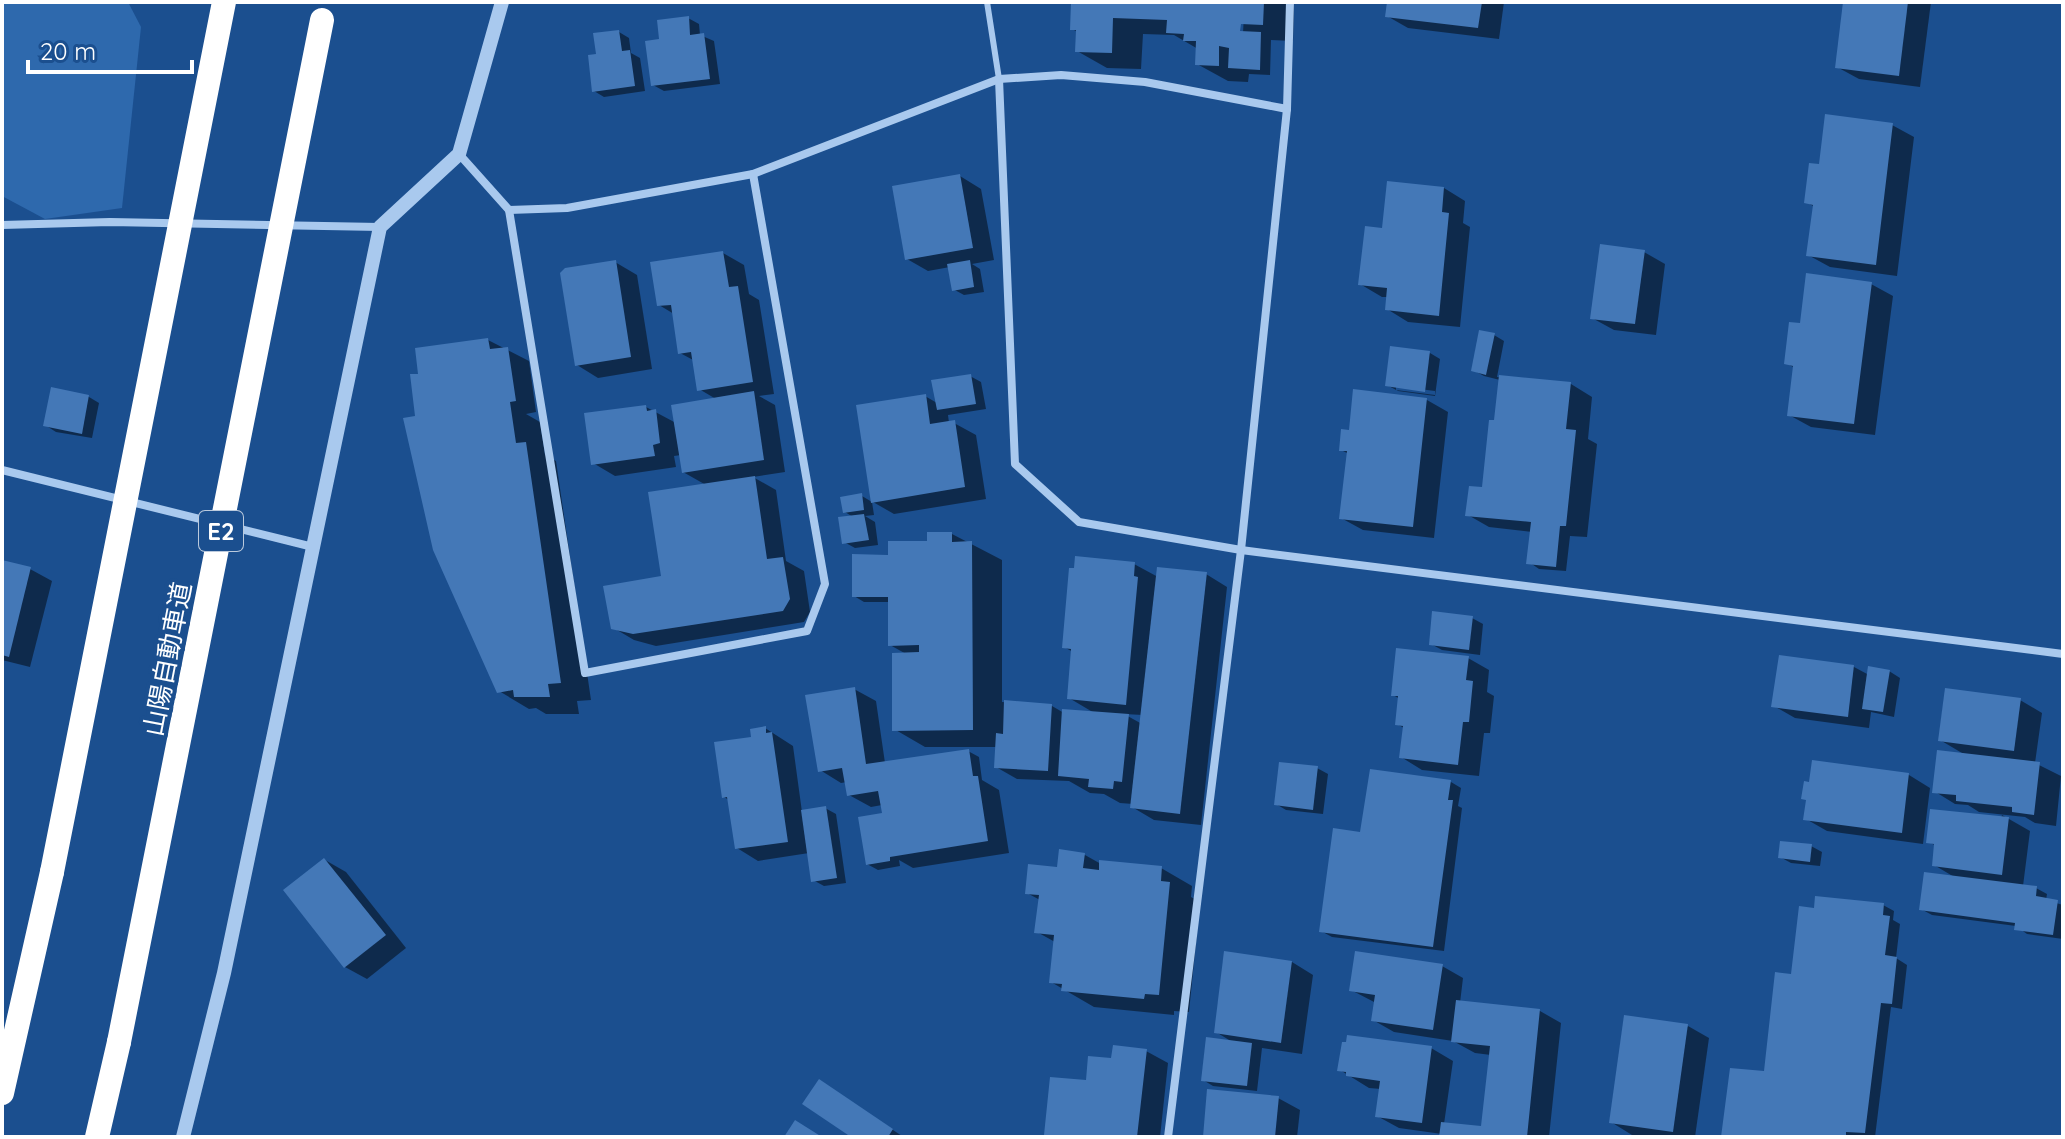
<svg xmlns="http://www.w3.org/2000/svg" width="2065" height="1139" viewBox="0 0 2065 1139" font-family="Quicksand,'Noto Sans JP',sans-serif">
<rect width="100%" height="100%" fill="#1b4f8f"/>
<!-- green -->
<polygon fill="#2e69ad" points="4,2 128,2 141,27 122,208 45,219 2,196"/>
<!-- shadow -->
<g fill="#0007" fill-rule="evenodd">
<path d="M1073 2H1294L1293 41 1271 40 1270 75 1249 74 1248 82 1228 81 1197 64 1198 49 1174 35 1143 34 1141 69 1107 68 1077 51 1078 32 1072 29ZM1240 14H1244L1243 33H1239Z"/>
<polygon points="1389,2 1504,2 1499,39 1408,28 1387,16"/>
<polygon points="1845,2 1931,2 1920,87 1859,79 1837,67"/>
<polygon points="688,18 699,24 700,35 714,41 720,84 664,91 653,85 661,41"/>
<polygon points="619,32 629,38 631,53 640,58 645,91 604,97 594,91 598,55"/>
<polygon points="1892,125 1914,137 1897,276 1830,267 1808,255 1815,207 1806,202 1820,166"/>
<polygon points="960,176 981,189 994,260 972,264 980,269 984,292 964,295 953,289 950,267 928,271 907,259"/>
<polygon points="1444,188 1465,201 1463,223 1470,227 1460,327 1408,322 1387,309 1388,297 1382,297 1360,284 1384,230"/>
<polygon points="1644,252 1665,264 1656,335 1614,330 1592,318"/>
<polygon points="723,253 744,265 749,294 759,300 774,394 759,396 775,405 785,472 753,477 776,490 786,561 804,571 810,612 804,622 656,646 634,640 612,627 663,578 706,485 683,472 681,455 674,456 676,467 615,476 593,463 646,407 676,423 716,399 699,389 695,361 680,353 674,314 659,305"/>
<polygon points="615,262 637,275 652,369 598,378 577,365"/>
<polygon points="1871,284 1893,296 1875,435 1811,427 1789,415 1795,368 1786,363 1801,325"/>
<polygon points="1494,335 1504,341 1497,377 1571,384 1592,397 1588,439 1597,444 1587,537 1570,536 1566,571 1539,569 1529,562 1532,532 1489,527 1468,515 1483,490 1496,423 1500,380 1484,376 1473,370"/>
<polygon points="488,340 529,361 536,412 526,414 540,422 545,455 556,461 591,700 577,701 579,714 546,714 536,708 529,709 499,691 422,417 420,376"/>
<path d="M1430 353 1440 359 1435 396 1398 391 1387 385ZM1396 386 1435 391V395L1396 390Z"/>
<polygon points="970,376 981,382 986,409 948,415 949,423 954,423 976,435 986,499 894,514 873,502 925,396 937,403"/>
<polygon points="53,389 89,397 99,403 92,438 56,432 45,425"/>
<polygon points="1427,400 1448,412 1434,538 1363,530 1341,518 1349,454 1341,450 1350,432"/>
<polygon points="862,496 872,502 874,515 865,516 875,522 878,545 855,548 844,542 853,517 845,512"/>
<path d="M952 534 1002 560V702L1052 706 1064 713 1096 714 1069 698 1073 652 1064 647 1134 564 1158 577 1206 574 1227 587 1201 825 1154 820 1132 807 1133 804 1120 803 1104 794 1090 793 1069 781 1017 779 996 767 997 747H925L894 729 908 655 890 645V602H864L854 596 888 557ZM1124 714 1143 715 1142 724Z"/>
<polygon points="2,562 30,569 52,581 30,667 2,660"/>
<polygon points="1472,618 1483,624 1480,655 1442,650 1431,644"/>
<polygon points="1468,658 1489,670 1487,692 1494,696 1490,733 1484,733 1479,776 1422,770 1401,757 1404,728 1397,724 1400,699 1393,695"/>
<polygon points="1854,667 1869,675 1889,671 1900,678 1894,717 1871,712 1869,728 1795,718 1774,706"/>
<polygon points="854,689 876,701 885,763 968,751 979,757 982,780 999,790 1009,853 913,868 899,860 900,866 878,870 867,864 884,815 882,805 871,807 849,795 847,782 841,783 820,770"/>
<polygon points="2020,700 2042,713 2035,763 2061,776 2056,826 2035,823 2025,817 1979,812 1968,805 1955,804 1934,791 1967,756 1940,740"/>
<polygon points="765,728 793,746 802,812 825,808 836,814 846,883 824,886 813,880 809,853 758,861 737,848 729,800 724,797 753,739"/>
<polygon points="1814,763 1909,775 1930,788 1923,844 1827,831 1806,819"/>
<polygon points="1317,768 1328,774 1323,814 1286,810 1276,804"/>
<polygon points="1451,782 1461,788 1458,806 1462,808 1444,951 1332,937 1321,931 1362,834"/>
<polygon points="2002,815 2030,831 2023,886 2036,888 2047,894 2046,900 2063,905 2063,939 2027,934 2016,926 1932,915 1921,909 1956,878 1934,865 1936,846 1928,841 2001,818"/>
<polygon points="1811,846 1822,852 1820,866 1791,863 1780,857"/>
<polygon points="1085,855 1101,864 1161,868 1192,886 1191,897 1200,902 1189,1012 1174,1011 1174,1015 1094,1007 1051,982 1055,942 1037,932 1040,900 1027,893 1059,869"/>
<polygon points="325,860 346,872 406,948 367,979 345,967"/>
<polygon points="1883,905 1894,911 1893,920 1900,924 1896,958 1907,965 1902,1009 1891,1007 1875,1137 1723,1137 1765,1073 1792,976"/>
<polygon points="1226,953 1292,962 1313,975 1302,1054 1262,1048 1257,1091 1213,1086 1203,1080 1234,1043 1216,1032"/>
<polygon points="1442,966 1463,978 1460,1003 1540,1011 1561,1023 1549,1137 1441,1137 1442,1134 1399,1128 1377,1116 1381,1089 1369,1088 1340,1070 1431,1048 1453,1061 1444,1124 1483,1128 1491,1055 1475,1053 1453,1041 1394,1032 1373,1020 1376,1003 1351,990"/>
<polygon points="1688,1026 1709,1038 1695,1137 1632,1135 1611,1122"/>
<polygon points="1146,1051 1168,1063 1160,1137 1052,1137 1046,1134 1087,1082 1113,1060"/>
<polygon points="830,1088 902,1136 854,1137"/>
<polygon points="1278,1098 1300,1110 1297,1137 1205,1137"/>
</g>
<!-- building -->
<g fill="#4478b7">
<polygon points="1071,2 1264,2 1263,25 1241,24 1240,31 1261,32 1260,70 1228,68 1229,48 1219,46 1219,66 1195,65 1196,41 1183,41 1184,34 1166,33 1167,20 1113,18 1112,53 1075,52 1076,30 1070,30"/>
<polygon points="1387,2 1482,2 1478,28 1385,17"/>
<polygon points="1843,2 1908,2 1899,76 1835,68"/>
<polygon points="689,16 690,35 704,33 710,79 651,86 645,41 659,39 657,20"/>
<polygon points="619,30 622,51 630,50 635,86 592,92 588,55 596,54 593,33"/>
<polygon points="1825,114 1893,123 1876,265 1806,256 1813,205 1804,203 1809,163 1819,164"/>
<polygon points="960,174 973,248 905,260 892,186"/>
<polygon points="1387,181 1444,187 1442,212 1449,213 1439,316 1385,310 1387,288 1358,285 1365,226 1382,228"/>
<polygon points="1600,244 1645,250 1635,324 1590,319"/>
<polygon points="723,251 729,287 738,286 753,382 697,391 691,352 678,354 671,305 657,306 650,262"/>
<polygon points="616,260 631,357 575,366 560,273 565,268"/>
<polygon points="970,260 974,287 952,291 947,264"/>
<polygon points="1806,273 1872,282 1854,424 1787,416 1793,366 1784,364 1789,322 1800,323"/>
<polygon points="1479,330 1495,333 1486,375 1471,371"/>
<polygon points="488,338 490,349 508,347 516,401 510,402 516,443 526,442 561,683 548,684 550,697 514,697 513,690 497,693 433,550 403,418 415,416 410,374 418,374 415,348"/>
<polygon points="1390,346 1430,351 1425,392 1385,386"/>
<polygon points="971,374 976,404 937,410 931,380"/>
<polygon points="1499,375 1571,382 1566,429 1576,430 1566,526 1560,526 1556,567 1526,564 1531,522 1465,516 1469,486 1482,487 1489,420 1494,420"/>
<polygon points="51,387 89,395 82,434 43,426"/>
<polygon points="1353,389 1427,398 1413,527 1339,519 1347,451 1339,451 1341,429 1349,430"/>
<polygon points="754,391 764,460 682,473 671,405"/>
<polygon points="926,394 930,424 955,420 965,487 871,503 856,405"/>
<polygon points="646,405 647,411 656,409 660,443 653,445 655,456 591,465 584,413"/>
<polygon points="755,476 767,559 783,557 790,599 783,611 633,634 611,629 603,586 661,576 648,492"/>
<polygon points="862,493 864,510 843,513 840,497"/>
<polygon points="864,514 869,540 842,544 838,517"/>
<polygon points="927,532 952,532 952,542 972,541 973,730 892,731 892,653 919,652 919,645 888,646 888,597 852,597 852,554 888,555 888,541 927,541"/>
<polygon points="1075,556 1135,562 1134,576 1138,577 1126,705 1067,699 1071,649 1062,648 1069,568 1074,568"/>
<polygon points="2,560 31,567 9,657 2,655"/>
<polygon points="1157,567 1207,572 1180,814 1130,808"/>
<polygon points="1432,611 1473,616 1469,650 1429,645"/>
<polygon points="1396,648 1469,656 1466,680 1473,681 1469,722 1463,722 1458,765 1399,758 1403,726 1395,725 1398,696 1391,696"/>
<polygon points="1779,655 1854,665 1848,717 1771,707"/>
<polygon points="1868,666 1890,670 1883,712 1862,709"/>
<polygon points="855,687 866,764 969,749 973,776 978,776 988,841 890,857 890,861 866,865 858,817 882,813 878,791 847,796 842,768 818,772 805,695"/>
<polygon points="1945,688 2021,698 2014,751 1938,741"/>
<polygon points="1004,700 1052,704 1048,771 994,768 996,733 1003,734"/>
<polygon points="1062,709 1129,714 1122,782 1114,781 1113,789 1088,787 1089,779 1058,776"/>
<polygon points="766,726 766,733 772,732 788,842 735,849 727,797 722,798 714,742 751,737 750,729"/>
<polygon points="1937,750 2040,762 2034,815 2012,812 2012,807 1956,801 1956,795 1932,793"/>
<polygon points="1812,760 1909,773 1902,833 1803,820 1806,800 1801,799 1804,781 1809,782"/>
<polygon points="1279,762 1318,766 1313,810 1274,805"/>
<polygon points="1370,769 1451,780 1448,800 1453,800 1433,947 1319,932 1333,828 1360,832"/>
<polygon points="826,806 837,878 811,882 801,810"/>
<polygon points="1930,809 2009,817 2002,875 1932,866 1934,844 1926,843"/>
<polygon points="1780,841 1812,844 1810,862 1778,858"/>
<polygon points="1059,849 1085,853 1083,868 1099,870 1099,860 1162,866 1161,881 1170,882 1159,995 1145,994 1144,999 1061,991 1062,984 1049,983 1054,935 1034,933 1039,895 1025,894 1028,864 1057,867"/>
<polygon points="324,858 386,935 344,968 283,890"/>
<polygon points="1924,872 2037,886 2036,896 2058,900 2053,935 2014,930 2015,923 1919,910"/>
<polygon points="1815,896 1884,903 1883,915 1890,916 1885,955 1897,957 1892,1004 1881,1003 1865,1133 1846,1132 1846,1137 1721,1137 1730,1068 1764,1071 1775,972 1791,974 1799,906 1814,908"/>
<polygon points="1224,951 1292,961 1281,1043 1214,1033"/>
<polygon points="1355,951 1443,964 1433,1030 1371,1021 1375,995 1349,991"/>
<polygon points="1456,1000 1540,1009 1527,1137 1439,1137 1441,1122 1481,1126 1490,1046 1451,1042"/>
<polygon points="1624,1015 1688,1024 1673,1132 1609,1123"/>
<polygon points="1347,1035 1432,1046 1422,1123 1375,1117 1380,1081 1346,1076 1346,1072 1337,1071 1342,1042 1346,1042"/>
<polygon points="1206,1037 1252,1043 1247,1086 1201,1081"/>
<polygon points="1113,1045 1147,1049 1137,1137 1044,1135 1050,1077 1086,1080 1088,1056 1111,1058"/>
<polygon points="819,1079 893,1129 888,1137 851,1137 802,1104"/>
<polygon points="1207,1089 1279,1096 1275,1137 1203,1137"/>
<polygon points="795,1120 822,1137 784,1137"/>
</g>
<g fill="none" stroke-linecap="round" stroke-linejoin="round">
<!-- service -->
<polyline stroke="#a9c9ee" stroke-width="6" points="987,2 999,79"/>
<!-- minor -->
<g stroke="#a9c9ee" stroke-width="8">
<polyline points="999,79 1015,464 1079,522 1241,550 2063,654"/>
<polyline points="459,154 509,210 567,208 753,174 999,79 1061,75 1145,82 1287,109"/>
<polyline points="509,210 585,673 807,631 825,584 753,174"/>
<polyline points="2,225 110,222 380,227"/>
<polyline points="2,470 313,547"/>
<polyline points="1168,1137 1241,550 1287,109 1290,2"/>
</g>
<!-- tertiary -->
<polyline stroke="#a9c9ee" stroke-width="14" points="183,1137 224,973 380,227 459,154 502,2"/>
<!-- motorway -->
<g stroke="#fff" stroke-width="24">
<polyline points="2,1093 52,872"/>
<polyline points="97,1137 119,1042"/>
</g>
<!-- motorway-bridge -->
<g stroke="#fff" stroke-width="24">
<polyline points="52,872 224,2"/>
<polyline points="119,1042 322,20"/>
</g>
</g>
<g text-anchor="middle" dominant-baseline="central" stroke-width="8" stroke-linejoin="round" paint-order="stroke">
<!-- shield labels -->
<rect fill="#1b4f8f" stroke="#bbcadd" stroke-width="2" x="199" y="511" width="44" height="40" rx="6"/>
<g font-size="24" font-weight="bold" fill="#fff">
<text x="221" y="531">E2</text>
</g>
<!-- street labels -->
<g font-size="26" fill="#fff" stroke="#1b4f8f">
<text transform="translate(167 659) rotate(-79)">山陽自動車道</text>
</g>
</g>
<!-- border -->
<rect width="2065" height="1139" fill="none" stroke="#ffffff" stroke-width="8"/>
<!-- scale -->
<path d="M28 60v12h164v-12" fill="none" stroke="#ffffff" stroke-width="4"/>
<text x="40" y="60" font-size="24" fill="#ffffff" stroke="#1b4f8f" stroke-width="6" paint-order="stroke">20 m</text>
</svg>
